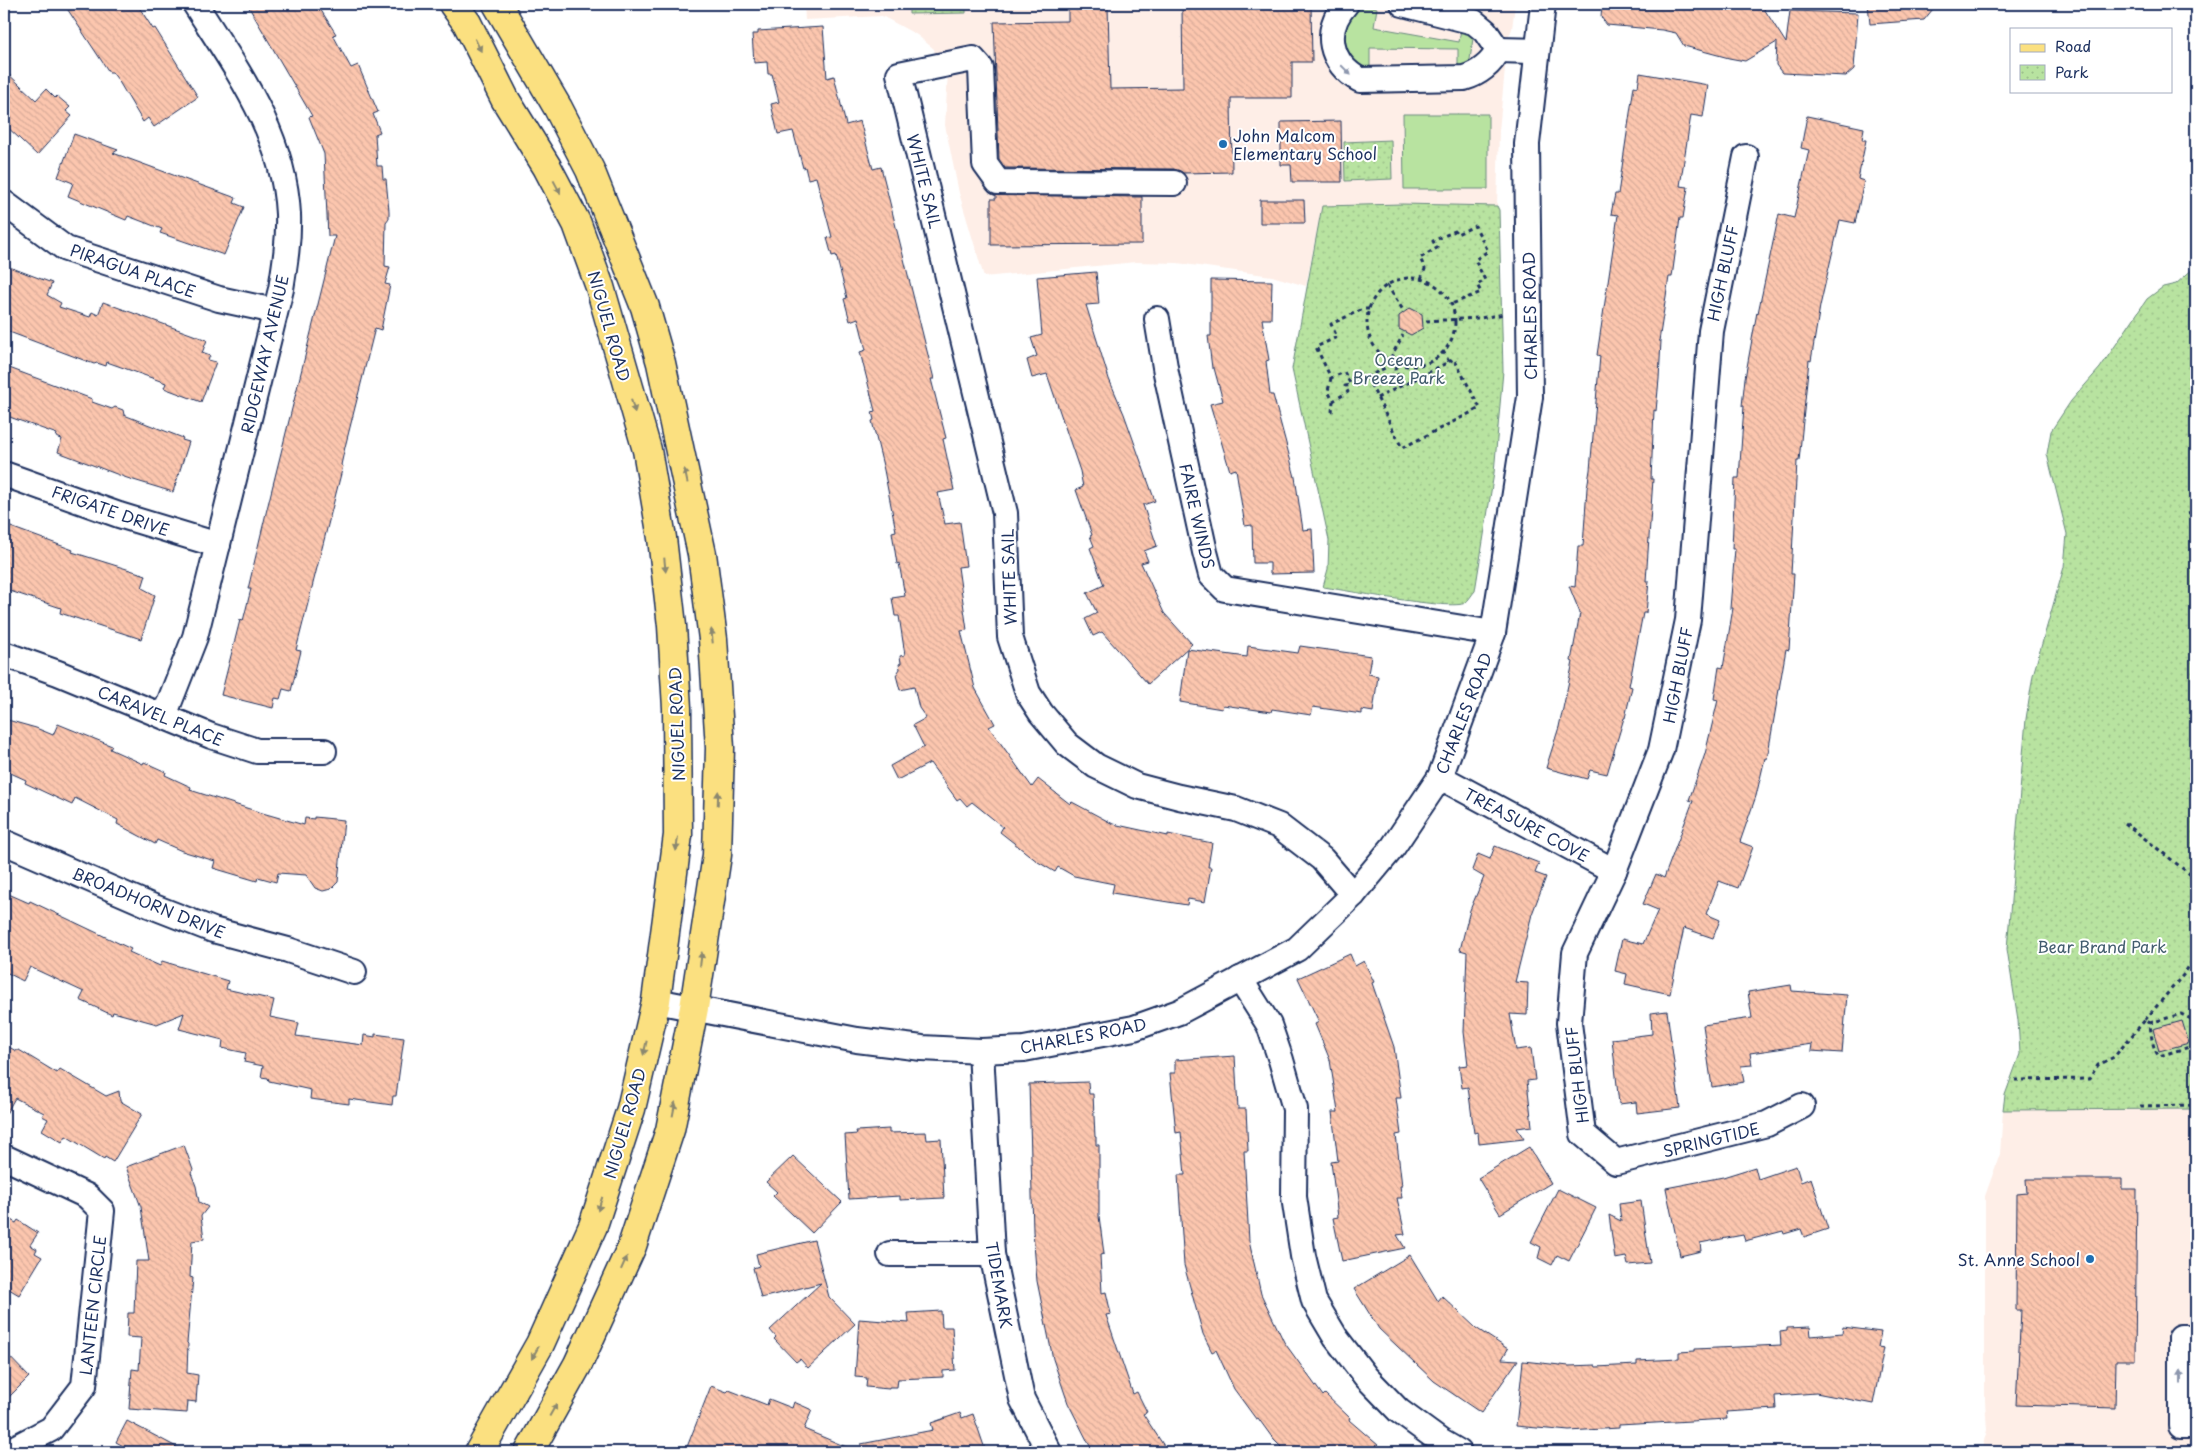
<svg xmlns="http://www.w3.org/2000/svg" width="2200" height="1456" viewBox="0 0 2200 1456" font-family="'Playpen Sans',sans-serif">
<defs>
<pattern id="park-dots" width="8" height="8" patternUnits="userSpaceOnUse" patternTransform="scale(1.25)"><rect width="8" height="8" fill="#b8e3a0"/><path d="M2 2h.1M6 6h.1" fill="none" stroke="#9ec38c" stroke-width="1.8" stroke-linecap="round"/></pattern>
<pattern id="building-back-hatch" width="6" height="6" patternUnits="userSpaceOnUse" patternTransform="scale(1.25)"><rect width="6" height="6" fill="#fcc6ae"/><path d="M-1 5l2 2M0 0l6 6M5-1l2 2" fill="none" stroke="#d7aa98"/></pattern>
</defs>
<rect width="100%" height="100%" fill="#fff"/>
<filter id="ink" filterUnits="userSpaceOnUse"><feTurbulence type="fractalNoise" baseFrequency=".02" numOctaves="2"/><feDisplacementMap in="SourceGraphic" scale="10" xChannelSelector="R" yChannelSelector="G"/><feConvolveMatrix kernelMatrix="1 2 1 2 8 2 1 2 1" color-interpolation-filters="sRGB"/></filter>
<g filter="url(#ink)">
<!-- built -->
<g fill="#feeee7">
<polygon points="804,4 1515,4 1512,29 1508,38 1499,131 1497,206 1402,204 1322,206 1306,286 1272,276 1177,263 1136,262 984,277 959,193 945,125 948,71 938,66 934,49 917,35 882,16 805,20"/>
<polygon points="2196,1109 2196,1452 1981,1452 1987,1430 1985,1401 1985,1196 2000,1154 2003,1110"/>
</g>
<!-- grass -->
<g fill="#b8e3a0" stroke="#6a897f">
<path d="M1373 7 1377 8 1374 27 1459 42 1461 29 1474 31 1469 67 1461 68 1458 64V49L1370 48V67L1366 69 1357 67 1345 59 1342 21C1350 9 1359 8 1373 7Z"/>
<polygon points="1403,114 1488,114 1488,189 1404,189"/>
</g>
<!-- park -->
<g fill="url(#park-dots)" stroke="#6a897f">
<polygon points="909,4 966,4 966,13 909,14"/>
<polygon points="1391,140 1392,179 1345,181 1344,142"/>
<path d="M1402 204 1497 206 1499 210 1503 371 1494 473 1475 591C1472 594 1469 600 1465 603 1452 611 1345 590 1323 587L1328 569 1329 540 1292 369 1322 206Z"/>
<polygon points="2196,266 2196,1109 2003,1110 2005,1095 2020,1054 2018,1020 2007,949 2026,719 2033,675 2064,567 2067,534 2047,454 2051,431 2071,401 2100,368 2147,299 2163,287 2176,284"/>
</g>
<!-- building -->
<g fill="url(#building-back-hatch)" stroke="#1b2f5e">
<polygon points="64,4 137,4 153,29 155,28 198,97 154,127 148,118 143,122 118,80 112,72 109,72"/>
<polygon points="247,4 317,4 336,34 333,35 351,68 358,65 378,112 373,114 380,132 375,134 377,166 382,166 383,179 386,179 389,211 389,218 386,222 385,266 390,267 385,284 390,285 381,330 375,328 345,447 341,465 343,466 296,650 301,651 291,691 283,689 280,699 275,698 273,708 221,695 240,620 243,621 251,589 248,589 266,513 335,236 328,236 324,154 309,117 312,116"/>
<polygon points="1182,4 1311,4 1312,62 1292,62 1292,98 1231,98 1232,172 1183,173 1174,169 1005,168 999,159 994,22 1068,21 1068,7 1108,6 1110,89 1183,88"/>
<polygon points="1602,4 1761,4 1786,43 1790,11 1858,13 1854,69 1846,76 1782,73 1776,65 1777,42 1745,61 1729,58 1684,46 1676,33 1662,30 1607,25 1601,17"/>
<polygon points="1868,4 1937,4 1924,20 1870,24"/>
<polygon points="823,27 827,78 834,76 846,125 860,121 873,169 881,167 934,379 931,379 946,438 943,439 954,490 938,493 945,524 960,522 966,566 958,567 967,630 961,631 975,688 995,724 989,727 1032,787 1038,779 1070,804 1072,802 1113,824 1168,836 1168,834 1212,843 1208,867 1211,867 1205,902 1188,899 1187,905 1112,893 1114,884 1074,876 1058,867 1055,872 1038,862 1000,832 1003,827 972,802 967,806 960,798 957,800 930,763 897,780 890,766 924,747 913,725 926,718 919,708 914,687 900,690 896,675 900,669 899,664 901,663 900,656 905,655 899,616 895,616 892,598 905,596 899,563 897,564 892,532 896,531 884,470 872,421 874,420 872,412 875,411 860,352 866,350 858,318 850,321 844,299 847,298 845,290 836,255 832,256 827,238 832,237 816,177 808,179 805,167 803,168 793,131 778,134 771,104 779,102 772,74 768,74 767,62 754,63 752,34 758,34 758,31"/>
<polygon points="4,70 36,100 46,89 55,98 57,96 70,107 66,111 72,116 37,155 4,124"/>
<polygon points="1640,73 1708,85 1703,117 1691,115 1680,186 1688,187 1683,218 1680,218 1672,277 1669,277 1659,341 1661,341 1659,379 1656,411 1654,410 1651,479 1653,479 1646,581 1649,581 1646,613 1643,613 1629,686 1632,687 1625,718 1624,718 1607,774 1590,770 1587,779 1546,768 1559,727 1573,662 1571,661 1580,613 1569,586 1575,587 1578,546 1583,546 1587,488 1590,470 1600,356 1597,355 1618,215 1611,214 1615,194 1618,194 1634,86 1638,87"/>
<polygon points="1807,116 1864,128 1862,140 1866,140 1858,179 1864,181 1855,223 1840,220 1820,306 1811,361 1809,360 1799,461 1797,461 1791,574 1794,574 1789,650 1786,649 1767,759 1765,758 1756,796 1740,842 1753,847 1738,888 1719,881 1706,914 1720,920 1713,938 1684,928 1670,994 1625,984 1627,974 1615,971 1622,939 1643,944 1658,910 1643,904 1656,874 1664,878 1693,801 1689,800 1705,754 1718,700 1714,699 1719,667 1723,668 1733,608 1730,608 1735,549 1732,549 1735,478 1739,478 1744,406 1742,406 1745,378 1757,312 1758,313 1779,214 1794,218 1809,150 1801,148"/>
<polygon points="1341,121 1342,182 1292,182 1291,165 1281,165 1281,122"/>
<polygon points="74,134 118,150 113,153 236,198 234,203 244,207 224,255 160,233 162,229 128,216 126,220 68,196 73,183 58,177"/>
<polygon points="996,195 1142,197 1142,244 991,245 991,199 996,199"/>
<polygon points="1260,200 1304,200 1305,223 1260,223"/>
<polygon points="4,265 52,283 47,295 61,303 59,307 90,317 92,312 98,315 103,302 207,340 202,353 210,356 208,360 216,362 201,402 164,388 166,383 107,362 106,366 97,363 94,364 4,330"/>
<polygon points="1096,272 1099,304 1086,305 1109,379 1124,414 1155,501 1143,505 1157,546 1144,551 1148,561 1141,563 1164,613 1192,644 1148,684 1102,632 1093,636 1085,619 1097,613 1087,593 1104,585 1090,548 1094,546 1090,536 1092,535 1076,490 1083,487 1080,471 1047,374 1032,378 1027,360 1037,356 1031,338 1042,335 1037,277"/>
<polygon points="1211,280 1272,281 1271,319 1262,319 1269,360 1266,361 1270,395 1273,395 1295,477 1303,530 1312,529 1314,573 1270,574 1270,563 1253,563 1252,525 1245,526 1236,469 1230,471 1210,404 1223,401 1214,368 1212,368 1208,336 1211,336"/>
<polygon points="1410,308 1422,314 1423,328 1411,335 1399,329 1399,316"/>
<polygon points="4,366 92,399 92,402 112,409 115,407 123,410 124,415 183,438 182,440 189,442 173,492 127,478 58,452 62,439 56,437 57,434 4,415"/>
<polygon points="8,526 73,550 72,552 146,575 142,588 155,595 141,639 60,613 61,608 4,589 4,537"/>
<polygon points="1248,646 1298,653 1300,646 1371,656 1368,674 1378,676 1373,712 1362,710 1362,714 1313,707 1311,715 1272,709 1271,712 1223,705 1222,709 1180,702 1187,649 1247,657"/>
<polygon points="4,719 36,728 53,735 58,724 112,746 110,749 143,764 144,762 166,772 165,775 191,787 190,790 259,812 304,825 305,818 314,819 314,817 344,820 338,882 331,889 323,891 315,888 306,875 278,873 276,882 258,877 257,881 213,868 215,861 182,851 157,840 155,844 117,824 118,820 75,798 72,805 25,783 26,780 4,770"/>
<polygon points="1495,846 1539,863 1535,873 1546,877 1532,914 1515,982 1528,983 1527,1015 1510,1014 1516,1050 1531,1048 1535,1080 1527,1081 1532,1126 1517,1128 1524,1139 1479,1144 1478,1132 1474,1133 1468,1087 1462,1088 1459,1066 1468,1065 1464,1032 1467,952 1460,950 1470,910 1484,877 1472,870 1478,854 1490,859"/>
<polygon points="4,892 29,903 30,901 131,949 129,952 160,966 162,961 185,968 228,981 226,989 274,1000 270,1017 299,1023 296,1036 363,1045 364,1035 375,1037 375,1034 404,1038 396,1096 393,1096 392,1105 349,1099 349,1104 310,1099 311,1090 269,1081 268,1078 261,1077 263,1066 244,1062 246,1053 222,1048 223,1040 179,1029 184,1013 157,1024 113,1012 112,1015 80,1000 84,992 30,967 23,981 4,971"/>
<polygon points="1350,954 1355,966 1364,961 1374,982 1372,983 1394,1047 1401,1098 1396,1098 1401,1134 1396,1135 1402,1186 1400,1186 1402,1198 1397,1198 1405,1234 1397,1235 1405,1248 1342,1261 1333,1218 1338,1217 1331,1162 1338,1161 1332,1112 1338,1112 1330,1060 1315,1024 1319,1022 1298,978"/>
<polygon points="1791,985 1792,991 1847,995 1842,1053 1811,1051 1812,1044 1750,1053 1752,1065 1741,1066 1744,1082 1712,1087 1703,1025 1752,1018 1748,992"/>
<polygon points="1667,1011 1680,1108 1637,1113 1636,1102 1619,1104 1612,1039 1652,1034 1651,1013"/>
<polygon points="2182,1021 2189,1043 2159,1051 2153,1029"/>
<polygon points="9,1047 16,1051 19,1050 57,1073 60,1069 106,1096 119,1091 120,1101 142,1114 113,1162 105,1157 104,1159 66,1136 62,1142 42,1130 48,1119 42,1116 44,1113 15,1098 4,1117 4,1055"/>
<polygon points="1235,1056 1238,1109 1246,1109 1248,1151 1244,1151 1249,1241 1261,1294 1284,1342 1323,1396 1325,1394 1350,1418 1349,1420 1386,1452 1286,1452 1274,1440 1258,1418 1256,1419 1234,1389 1216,1350 1212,1352 1203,1334 1184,1265 1178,1175 1185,1175 1181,1132 1176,1133 1170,1073 1175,1073 1175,1060"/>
<polygon points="1088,1082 1089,1094 1093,1094 1095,1137 1096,1137 1096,1145 1099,1145 1099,1216 1104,1254 1100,1255 1102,1293 1106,1292 1111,1314 1106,1315 1133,1394 1137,1392 1147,1412 1143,1414 1168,1452 1093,1452 1068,1403 1053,1359 1037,1281 1033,1231 1029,1084"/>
<polygon points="889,1129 889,1133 926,1132 927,1140 941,1139 944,1198 900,1200 900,1196 849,1199 845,1135 857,1134 856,1131"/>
<polygon points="184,1145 193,1170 191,1173 196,1186 199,1202 208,1207 201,1216 204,1239 192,1241 190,1277 193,1278 187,1343 188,1344 187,1373 198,1375 196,1402 188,1401 187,1413 129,1409 132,1369 139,1370 141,1338 127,1337 128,1313 134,1313 136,1261 149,1261 141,1207 126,1167"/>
<polygon points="1529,1147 1551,1183 1500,1214 1478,1178"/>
<polygon points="793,1156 842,1202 812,1233 773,1196 777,1192 766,1182"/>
<polygon points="1796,1166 1801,1182 1811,1178 1828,1229 1804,1237 1801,1229 1784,1234 1783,1231 1745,1241 1743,1235 1700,1243 1701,1251 1680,1256 1666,1188 1723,1177 1755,1167 1758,1179"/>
<polygon points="2026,1179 2122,1179 2122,1189 2137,1189 2135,1360 2116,1360 2115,1408 2016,1405 2021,1310 2016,1310 2017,1194 2027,1193"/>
<polygon points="1558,1189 1596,1208 1569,1261 1557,1255 1552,1265 1538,1258 1541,1247 1531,1242"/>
<polygon points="1641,1201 1650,1263 1628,1265 1626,1257 1615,1259 1609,1215 1621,1221 1619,1204"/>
<polygon points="4,1216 16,1223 18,1220 38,1233 30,1245 37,1249 35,1253 42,1257 19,1295 4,1286"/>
<polygon points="814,1240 829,1297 855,1324 808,1368 800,1359 796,1362 774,1339 776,1337 770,1330 821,1283 761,1298 753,1268 759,1266 756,1254"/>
<polygon points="1410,1255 1438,1301 1442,1296 1476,1328 1508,1349 1502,1359 1518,1360 1481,1413 1434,1381 1379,1329 1354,1289"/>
<polygon points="941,1311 942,1327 952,1327 955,1370 943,1371 943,1377 898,1379 897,1387 889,1387 889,1389 866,1387 867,1378 855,1377 859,1319 909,1323 908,1313"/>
<polygon points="1810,1327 1811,1336 1842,1333 1843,1327 1881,1332 1878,1347 1884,1348 1873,1404 1816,1393 1775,1396 1776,1409 1726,1412 1727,1419 1619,1425 1619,1428 1569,1431 1516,1426 1523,1361 1569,1366 1595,1365 1596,1367 1637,1365 1637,1361 1679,1359 1679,1352 1695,1351 1695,1349 1781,1345 1780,1332 1787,1331 1787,1328"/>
<polygon points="4,1351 29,1377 4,1402"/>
<polygon points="711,1386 727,1392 729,1390 767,1405 769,1399 792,1408 794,1402 812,1410 804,1429 858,1452 685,1452"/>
<polygon points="960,1413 962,1418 973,1414 986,1452 862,1452 861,1444 933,1430 931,1423"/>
<polygon points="127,1421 186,1452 134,1452 116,1442"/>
</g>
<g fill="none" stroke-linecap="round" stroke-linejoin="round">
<!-- minor casing -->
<g stroke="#1b2f5e" stroke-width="28">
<g id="minor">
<path d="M1346 4C1322 30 1330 64 1360 80L1464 78C1478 74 1492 64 1498 50"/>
<polyline points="1403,4 1474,22 1485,31 1498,50"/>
<polyline points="1498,50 1537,51"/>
<polyline points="1746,157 1711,331 1688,620 1661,750 1614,871 1575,953 1569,1023 1583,1134 1616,1162 1767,1124 1802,1106"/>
<polyline points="1174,183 998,182 985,164 981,68 973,59 899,74 1005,513 1010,637 1028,693 1041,713 1067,744 1096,766 1137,786 1179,797 1236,809 1279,826 1322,859 1353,895"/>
<polyline points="4,203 66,249 219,299 275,311"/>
<polyline points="1157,319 1166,373 1205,552 1211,575 1225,589 1493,633"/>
<polyline points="4,474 119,515 218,545"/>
<polyline points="4,654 58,673 211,736 257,751 324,751"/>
<path d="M164 716 195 637 281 289C285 264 289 239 288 214 284 133 236 69 195 4"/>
<polyline points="1440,777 1614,871"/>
<polyline points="4,842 149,905 213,930 288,950 354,972"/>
<polyline points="1240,979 1269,1025 1281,1060 1295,1109 1294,1197 1303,1256 1314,1301 1336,1338 1366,1377 1399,1411 1440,1441 1459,1452"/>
<polyline points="656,1001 857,1040 922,1048 981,1051 1024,1049 1134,1028 1179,1012 1297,949 1353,895 1393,847 1440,777 1493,633 1530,397 1527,144 1543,4"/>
<polyline points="981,1051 992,1254 1022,1399 1049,1452"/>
<polyline points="4,1157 87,1196 102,1211 84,1386 51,1429 7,1452"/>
<polyline points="890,1254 992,1254"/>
<polyline points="2196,1337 2181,1337 2181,1426 2196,1426"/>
</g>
</g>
<!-- major casing -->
<g stroke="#1b2f5e" stroke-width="31">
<g id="major">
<polyline points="453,4 467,23 505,99 547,167 577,224 600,287 647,450 662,538 672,626 677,708 678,835 656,1001 631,1109 593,1226 540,1344 479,1452"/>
<polyline points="497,4 558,108 590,170 645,307 661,363 702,554 713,639 720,748 717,855 694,1008 670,1130 632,1246 578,1364 529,1452"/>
</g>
</g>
<!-- path -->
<g stroke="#1b2f5e" stroke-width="3" stroke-dasharray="4 4" stroke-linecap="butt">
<circle cx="1411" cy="322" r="44"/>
<polyline points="1421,279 1425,269 1420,258 1437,248 1433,241 1455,231 1457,234 1475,226 1488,251 1475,260 1485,280 1477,285 1481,292 1452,304"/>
<polyline points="1387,285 1403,310"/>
<polyline points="1369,309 1363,309 1331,324 1337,337 1316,347 1331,378 1344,372 1351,385 1385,368 1403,335"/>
<polyline points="1426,321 1480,318 1505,314"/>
<polyline points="1443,351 1449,362"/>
<polyline points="1367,377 1402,448 1480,408 1454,359 1404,385 1395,370 1397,363"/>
<polyline points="1331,378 1328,391 1333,401 1348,392 1345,386 1351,385"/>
<polyline points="1377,398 1403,385"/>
<polyline points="1332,412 1333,401"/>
<polyline points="2188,513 2196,511"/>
<polyline points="2125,823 2196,879"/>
<polyline points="2196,1006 2191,1019 2196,1032"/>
<path d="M2191 1019 2181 1014 2150 1023C2151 1034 2152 1048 2159 1056L2196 1045"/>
<polyline points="2145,1020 2184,974 2196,955"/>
<polyline points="2015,1080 2089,1079 2098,1065 2114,1057 2145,1020 2150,1023"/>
<polyline points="2140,1106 2196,1105"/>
</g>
<!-- minor -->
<use href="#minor" stroke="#fff" stroke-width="24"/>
<!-- major -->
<use href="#major" stroke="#fbe080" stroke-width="28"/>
</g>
<!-- one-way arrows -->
<defs><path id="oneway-solid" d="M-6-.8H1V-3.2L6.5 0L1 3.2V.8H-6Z" transform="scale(1.25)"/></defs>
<g fill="#8b886f">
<use href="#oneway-solid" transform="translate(478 45) rotate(64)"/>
<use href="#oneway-solid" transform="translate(557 187) rotate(62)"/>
<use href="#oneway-solid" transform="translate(633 406) rotate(73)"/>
<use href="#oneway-solid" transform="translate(686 476) rotate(-102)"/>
<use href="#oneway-solid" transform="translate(665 565) rotate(84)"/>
<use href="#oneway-solid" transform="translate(712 636) rotate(-96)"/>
<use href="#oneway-solid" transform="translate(718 798) rotate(-88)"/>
<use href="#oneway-solid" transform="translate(677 844) rotate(98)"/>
<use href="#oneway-solid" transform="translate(701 959) rotate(-83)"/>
<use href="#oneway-solid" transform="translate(645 1048) rotate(103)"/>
<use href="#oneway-solid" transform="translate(674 1109) rotate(-79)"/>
<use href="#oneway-solid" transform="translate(600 1204) rotate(108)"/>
<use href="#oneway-solid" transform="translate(624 1263) rotate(-66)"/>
<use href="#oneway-solid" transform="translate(535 1353) rotate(119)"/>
<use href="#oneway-solid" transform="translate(553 1410) rotate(-61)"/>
</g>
<g fill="#8d97ae">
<use href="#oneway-solid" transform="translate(1346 70) rotate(45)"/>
<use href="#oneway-solid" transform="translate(2181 1377) rotate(-90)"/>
</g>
</g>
<!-- markers -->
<g fill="#1f6fb2" stroke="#fff" stroke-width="2">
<circle cx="1223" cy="144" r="5"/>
<circle cx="2090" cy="1259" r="5"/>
</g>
<g text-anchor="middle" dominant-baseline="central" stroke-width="4" stroke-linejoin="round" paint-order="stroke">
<!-- poi labels -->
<g font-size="16" fill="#1b2f5e" stroke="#fff" text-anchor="start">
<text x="1233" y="135">John Malcom<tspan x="1233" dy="18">Elementary School</tspan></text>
<text x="2080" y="1259" text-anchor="end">St. Anne School</text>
</g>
<!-- street labels -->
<g font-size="16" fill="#1b2f5e" stroke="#fff">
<text transform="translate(925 181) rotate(76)">WHITE SAIL</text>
<text transform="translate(133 270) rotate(19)">PIRAGUA PLACE</text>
<text transform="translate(1722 273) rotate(-78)">HIGH BLUFF</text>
<text transform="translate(1529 316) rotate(-91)">CHARLES ROAD</text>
<text transform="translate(610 326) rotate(74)">NIGUEL ROAD</text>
<text transform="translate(264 354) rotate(-77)">RIDGEWAY AVENUE</text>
<text transform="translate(111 510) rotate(19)">FRIGATE DRIVE</text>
<text transform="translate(1198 516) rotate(77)">FAIRE WINDS</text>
<text transform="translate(1008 577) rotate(-92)">WHITE SAIL</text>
<text transform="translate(1677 675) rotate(-79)">HIGH BLUFF</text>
<text transform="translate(1463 713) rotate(-69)">CHARLES ROAD</text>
<text transform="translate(161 715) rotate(22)">CARAVEL PLACE</text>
<text transform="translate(676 724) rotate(-92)">NIGUEL ROAD</text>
<text transform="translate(1527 824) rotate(28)">TREASURE COVE</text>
<text transform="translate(149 902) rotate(22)">BROADHORN DRIVE</text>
<text transform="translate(1083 1035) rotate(-11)">CHARLES ROAD</text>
<text transform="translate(1576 1075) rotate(-97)">HIGH BLUFF</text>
<text transform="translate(624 1123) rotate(-74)">NIGUEL ROAD</text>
<text transform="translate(1711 1139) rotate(-14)">SPRINGTIDE</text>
<text transform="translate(1000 1285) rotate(80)">TIDEMARK</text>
<text transform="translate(92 1305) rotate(-84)">LANTEEN CIRCLE</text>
</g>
<!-- park labels -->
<g font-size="16" fill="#425c6e" stroke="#fff">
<text x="1399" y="359">Ocean<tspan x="1399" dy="18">Breeze Park</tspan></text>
<text x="2102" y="946">Bear Brand Park</text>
</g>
</g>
<!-- margin -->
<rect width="2200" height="1456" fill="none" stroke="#fff" stroke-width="20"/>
<rect x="10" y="10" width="2180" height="1436" fill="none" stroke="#1b2f5e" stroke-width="2" filter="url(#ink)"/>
<!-- legend -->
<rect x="2010" y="28" width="162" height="65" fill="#ffffff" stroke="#a4acbf"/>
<rect x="2020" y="44" width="25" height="8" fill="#fbe080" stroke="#a4acbf"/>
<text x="2055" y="52" font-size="15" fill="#1b2f5e">Road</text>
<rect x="2020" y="65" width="25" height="15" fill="url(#park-dots)" stroke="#a4acbf"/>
<text x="2055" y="78" font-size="15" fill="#1b2f5e">Park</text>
</svg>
